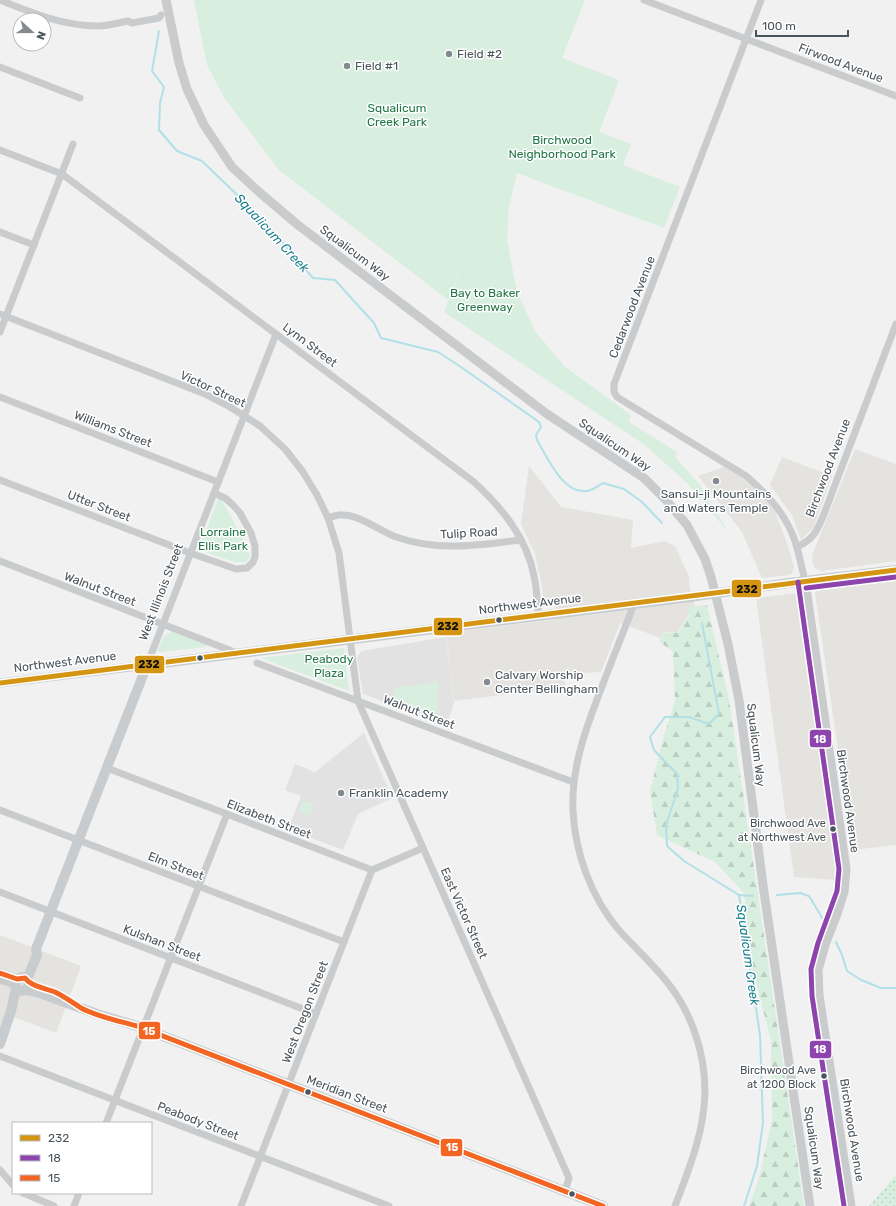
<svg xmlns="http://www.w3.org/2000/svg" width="896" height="1206" viewBox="0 0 896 1206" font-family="Rubik,sans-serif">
<defs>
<pattern id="grass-dots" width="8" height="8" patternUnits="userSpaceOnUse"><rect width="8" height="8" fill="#d8eedf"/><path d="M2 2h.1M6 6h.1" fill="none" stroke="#bbcec2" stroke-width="1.8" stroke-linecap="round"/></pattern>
<pattern id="forest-firs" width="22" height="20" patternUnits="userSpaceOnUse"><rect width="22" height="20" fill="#d8eedf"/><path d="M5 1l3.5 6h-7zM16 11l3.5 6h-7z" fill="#bbcec2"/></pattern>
</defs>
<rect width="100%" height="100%" fill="#f1f1f1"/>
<!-- commercial -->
<g fill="#e5e3df">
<polygon points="855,449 896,464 896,561 821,571 815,568 812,561 813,553"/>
<polygon points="782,457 832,476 814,527 801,540 792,515 770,485"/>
<polygon points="529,466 561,507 633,520 631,548 665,541 675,546 689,577 690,589 695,605 677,633 664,632 661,638 620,623 601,672 564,674 565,687 454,701 446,633 557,619 555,604 548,605 544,603 541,581 535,554 521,524"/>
<polygon points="724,467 739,476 757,490 766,499 775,512 787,543 794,567 792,573 789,575 762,578 742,532 698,476"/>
<polygon points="896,580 896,845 853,850 815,593 817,589"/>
<polygon points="797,593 839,863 837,880 794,877 756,598"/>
<polygon points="0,935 81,966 56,1033 6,1014 0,1029"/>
</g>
<!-- education -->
<g fill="#e3e2e2">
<polygon points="446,637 454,703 446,726 363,694 357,658 361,651"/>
<polygon points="364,733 392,798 358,814 343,850 288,829 301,796 285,790 295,764 310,770 314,773"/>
</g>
<!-- grass -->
<polygon fill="url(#grass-dots)" points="896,1175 896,1206 869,1206"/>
<!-- forest -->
<polygon fill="url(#forest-firs)" points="707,605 729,699 804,1206 749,1206 759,1178 772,1120 771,1041 752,967 744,893 715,862 657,835 650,791 664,735 675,701 673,652 659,641 664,633 678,633 689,616 688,607"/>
<!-- park -->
<g fill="#d8eedf">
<polygon points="194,0 585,0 562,58 619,80 599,132 631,144 623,165 680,187 664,228 517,173 509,207 507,240 517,292 535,331 564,366 631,415 629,422 677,452 675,457 700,485 729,533 687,483 645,445 444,312 486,206 448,300 279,170 225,99 207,65"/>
<polygon points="219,496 248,547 250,557 246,562 235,562 199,550"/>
<polygon points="171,632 173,632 205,644 206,647 160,652 157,651 164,636"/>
<polygon points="344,648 349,691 261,658"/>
<polygon points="438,682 438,705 435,720 412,712 408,706 396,706 394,688"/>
<polygon points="303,801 314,804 310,816 299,812"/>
</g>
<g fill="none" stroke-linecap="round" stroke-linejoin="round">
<!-- stream -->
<g stroke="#b1e0e7" stroke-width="2">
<path d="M159 31 152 71 164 87 160 103 159 130 177 151 202 161 231 189 264 221 313 278 335 280 374 323 381 338 438 352 458 365 539 422 541 427 536 435 537 440C547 457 563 494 586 491 592 491 598 486 603 483L624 489 642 502 662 523"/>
<polyline points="702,623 719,714 709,724 689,717 665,717 650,737 654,750 677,774 678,789 666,825 667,846 684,861 739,895 760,1035 763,1123 757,1166 744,1206"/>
<polyline points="739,895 753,896"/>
<polyline points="777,895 800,893 809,896 826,924"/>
<polyline points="836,942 842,955 847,971 861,980 881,988 896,988"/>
</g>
<!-- minor -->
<g stroke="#c9cbcc" stroke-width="7">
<path d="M0 0C32 13 63 26 98 26 107 26 118 23 128 21L132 23 159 18 161 15"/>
<polyline points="644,0 896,96"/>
<path d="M761 0 614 384V392L617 397 746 476C765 492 784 512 793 536 799 550 801 566 805 581"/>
<polyline points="0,67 80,98"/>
<path d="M0 150 62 174 474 482C502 508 527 538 534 576 537 589 537 603 539 616"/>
<polyline points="0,232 34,245"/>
<polyline points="0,314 205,394 230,407 260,426 285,449 303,472 317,495 328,518 339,553 358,701 569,1178 565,1191"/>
<polyline points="0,332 73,144"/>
<polyline points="0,397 218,482"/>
<polyline points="0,480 190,553 236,569 247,568 253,562 255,557 255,546 251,533 240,513 233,505 225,498 214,493"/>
<path d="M328 518C332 517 338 514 343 515 360 515 380 531 396 537 439 552 477 545 521 540"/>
<path d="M797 547C814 539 817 531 824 514L896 324"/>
<polyline points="0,561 237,653"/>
<path d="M634 604C624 631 613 657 603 684 587 725 571 766 573 811 575 852 591 897 618 929 634 947 652 963 667 982 692 1013 705 1053 705 1092 704 1133 689 1169 675 1206"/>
<polyline points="257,663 573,782"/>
<polyline points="147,665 276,334"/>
<polyline points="107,768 372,870 423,848"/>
<polyline points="0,810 344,942"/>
<polyline points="0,892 316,1014"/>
<polyline points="0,1056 389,1206"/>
<polyline points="106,1123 227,814"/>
<polyline points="0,1170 13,1185"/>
<polyline points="23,1193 54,1206"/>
<polyline points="74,1206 79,1193"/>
<polyline points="241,1206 372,870"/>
</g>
<!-- tertiary -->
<g stroke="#c9cbcc" stroke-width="9">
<polyline points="166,0 179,63 187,89 204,125 232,167 259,192 298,225 547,414 644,478 665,499 687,525 705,559 711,577 728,644 739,700 763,885 810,1206"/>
<polyline points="805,581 846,869 844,892 837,914 825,945 818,970 819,995 851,1206"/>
<polyline points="0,683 147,665"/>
<polyline points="0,973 17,979"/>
<polyline points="0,979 15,984"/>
</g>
<!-- secondary -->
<g stroke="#c9ccce" stroke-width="10">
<polyline points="789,583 896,570"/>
<polyline points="27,979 37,955 36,949 147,665 689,597"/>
<polyline points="26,990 29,985 27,979 22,977 17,979 15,985 19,991 26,990 37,992 97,1014 137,1026 603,1206"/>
<polyline points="0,1044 11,1011 16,988"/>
</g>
<!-- secondary-bridge -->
<polyline stroke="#c9ccce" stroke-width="10" points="689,597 789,583"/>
<!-- bus-1 casing -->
<g stroke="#fff" stroke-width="8">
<polyline id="bus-1" points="0,683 896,570"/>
</g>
<!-- bus-2 casing -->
<g stroke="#fff" stroke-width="8">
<g id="bus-2">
<polyline points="798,582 839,869 837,891 818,943 811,969 812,996 844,1206"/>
<polyline points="806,588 896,577"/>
</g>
</g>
<!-- bus-3 casing -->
<g stroke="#fff" stroke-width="8">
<path id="bus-3" d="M0 973 17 979 25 978C32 987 45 988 55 992 65 997 72 1002 81 1008 98 1017 119 1021 137 1026L603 1206"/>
</g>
<!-- bus-1 -->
<use href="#bus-1" stroke="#d49612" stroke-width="5"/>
<!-- bus-2 -->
<use href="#bus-2" stroke="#8e44ad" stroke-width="5"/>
<!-- bus-3 -->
<use href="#bus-3" stroke="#f26522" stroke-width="5"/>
</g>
<!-- markers -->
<g fill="#848b90" stroke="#fff" stroke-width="1.5">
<circle cx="449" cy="54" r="4"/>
<circle cx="347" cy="66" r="4"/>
<circle cx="716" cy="481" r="4"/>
<circle cx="487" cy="682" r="4"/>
<circle cx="341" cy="793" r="4"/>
</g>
<g fill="#4a545b" stroke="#fff" stroke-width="1.5">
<circle cx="499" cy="620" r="3.5"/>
<circle cx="200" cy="658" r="3.5"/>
<circle cx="833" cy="829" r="3.5"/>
<circle cx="824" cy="1076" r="3.5"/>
<circle cx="308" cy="1092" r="3.5"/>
<circle cx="572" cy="1194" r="3.5"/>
</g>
<g text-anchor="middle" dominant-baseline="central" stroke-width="3" stroke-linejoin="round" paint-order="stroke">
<!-- bus labels -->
<g font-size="11" fill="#4a545b" stroke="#fff" text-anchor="end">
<text x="826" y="823">Birchwood Ave<tspan x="826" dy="14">at Northwest Ave</tspan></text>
<text x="816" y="1070">Birchwood Ave<tspan x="816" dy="14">at 1200 Block</tspan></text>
</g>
<!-- poi labels -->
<g font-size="12" fill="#4a545b" stroke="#fff" text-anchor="start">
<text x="457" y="54">Field #2</text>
<text x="355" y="66">Field #1</text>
<text x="716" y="494" text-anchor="middle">Sansui-ji Mountains<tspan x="716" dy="14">and Waters Temple</tspan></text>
<text x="495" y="675">Calvary Worship<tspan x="495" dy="14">Center Bellingham</tspan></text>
<text x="349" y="793">Franklin Academy</text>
</g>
<!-- street labels -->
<g font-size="12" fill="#4a545b" stroke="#fff">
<text transform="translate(841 63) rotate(21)">Firwood Avenue</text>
<text transform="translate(355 253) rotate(37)">Squalicum Way</text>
<text transform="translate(632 307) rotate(-69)">Cedarwood Avenue</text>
<text transform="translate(310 345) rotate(37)">Lynn Street</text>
<text transform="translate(213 389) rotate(25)">Victor Street</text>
<text transform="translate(113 429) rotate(21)">Williams Street</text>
<text transform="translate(615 445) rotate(34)">Squalicum Way</text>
<text transform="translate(828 468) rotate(-69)">Birchwood Avenue</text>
<text transform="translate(99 506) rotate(21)">Utter Street</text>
<text transform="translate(469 533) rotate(-3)">Tulip Road</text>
<text transform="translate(100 589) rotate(21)">Walnut Street</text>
<text transform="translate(161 592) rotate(-69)">West Illinois Street</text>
<text transform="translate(530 604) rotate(-7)">Northwest Avenue</text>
<text transform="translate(65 662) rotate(-7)">Northwest Avenue</text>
<text transform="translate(419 712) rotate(21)">Walnut Street</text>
<text transform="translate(756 745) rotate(83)">Squalicum Way</text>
<text transform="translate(848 801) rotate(82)">Birchwood Avenue</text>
<text transform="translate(269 819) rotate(21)">Elizabeth Street</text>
<text transform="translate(176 866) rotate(21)">Elm Street</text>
<text transform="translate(464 913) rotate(66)">East Victor Street</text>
<text transform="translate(162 943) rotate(21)">Kulshan Street</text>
<text transform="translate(305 1012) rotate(-69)">West Oregon Street</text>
<text transform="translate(347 1094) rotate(21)">Meridian Street</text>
<text transform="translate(198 1121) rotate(21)">Peabody Street</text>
<text transform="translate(852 1130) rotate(81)">Birchwood Avenue</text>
<text transform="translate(814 1148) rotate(82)">Squalicum Way</text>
</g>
<!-- park labels -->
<g font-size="12" fill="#217645" stroke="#fff">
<text x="397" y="108">Squalicum<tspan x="397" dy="14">Creek Park</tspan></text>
<text x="562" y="140">Birchwood<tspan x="562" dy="14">Neighborhood Park</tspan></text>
<text x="485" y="293">Bay to Baker<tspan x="485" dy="14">Greenway</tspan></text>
<text x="223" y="532">Lorraine<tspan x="223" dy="14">Ellis Park</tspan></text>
<text x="329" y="659">Peabody<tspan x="329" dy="14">Plaza</tspan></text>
</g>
<!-- water labels -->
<g font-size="13" font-style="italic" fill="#1a7f8f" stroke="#fff">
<text transform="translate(272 233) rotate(47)">Squalicum Creek</text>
<text transform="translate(748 955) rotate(82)">Squalicum Creek</text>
</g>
</g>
<g stroke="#fff" stroke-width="1.5">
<rect x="731" y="579" width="31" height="19" rx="4" fill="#d49612"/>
<rect x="433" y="617" width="30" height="19" rx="4" fill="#d49612"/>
<rect x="134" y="655" width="31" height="19" rx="4" fill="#d49612"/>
<rect x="809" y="729" width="23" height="19" rx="4" fill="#8e44ad"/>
<rect x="138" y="1021" width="23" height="19" rx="4" fill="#f26522"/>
<rect x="809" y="1040" width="23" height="19" rx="4" fill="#8e44ad"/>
<rect x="440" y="1138" width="23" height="19" rx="4" fill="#f26522"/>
</g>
<g font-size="11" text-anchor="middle" font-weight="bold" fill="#fff">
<text x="820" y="743">18</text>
<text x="149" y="1035">15</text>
<text x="820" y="1053">18</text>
<text x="452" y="1151">15</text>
</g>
<g font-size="11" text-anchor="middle" font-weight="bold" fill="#111">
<text x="747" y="593">232</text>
<text x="448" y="630">232</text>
<text x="149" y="668">232</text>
</g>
<!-- legend -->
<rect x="12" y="1122" width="140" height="72" fill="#ffffff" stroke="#b7bbbd"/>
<rect x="20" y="1135" width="20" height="6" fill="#d49612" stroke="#b7bbbd"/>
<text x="48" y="1142" font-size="12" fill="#4a545b">232</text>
<rect x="20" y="1155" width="20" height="6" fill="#8e44ad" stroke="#b7bbbd"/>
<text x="48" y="1162" font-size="12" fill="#4a545b">18</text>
<rect x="20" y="1175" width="20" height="6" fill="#f26522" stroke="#b7bbbd"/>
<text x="48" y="1182" font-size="12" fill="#4a545b">15</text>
<!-- north arrow -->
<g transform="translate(32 32) rotate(111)"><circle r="19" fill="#ffffff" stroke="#b7bbbd"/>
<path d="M0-3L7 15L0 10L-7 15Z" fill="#848b90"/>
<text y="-6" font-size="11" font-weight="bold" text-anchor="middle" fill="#4a545b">N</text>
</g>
<!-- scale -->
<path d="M756 30v6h92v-6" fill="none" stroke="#4a545b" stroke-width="2"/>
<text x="762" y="30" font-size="12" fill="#4a545b" stroke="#ffffff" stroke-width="3" paint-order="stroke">100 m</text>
</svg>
